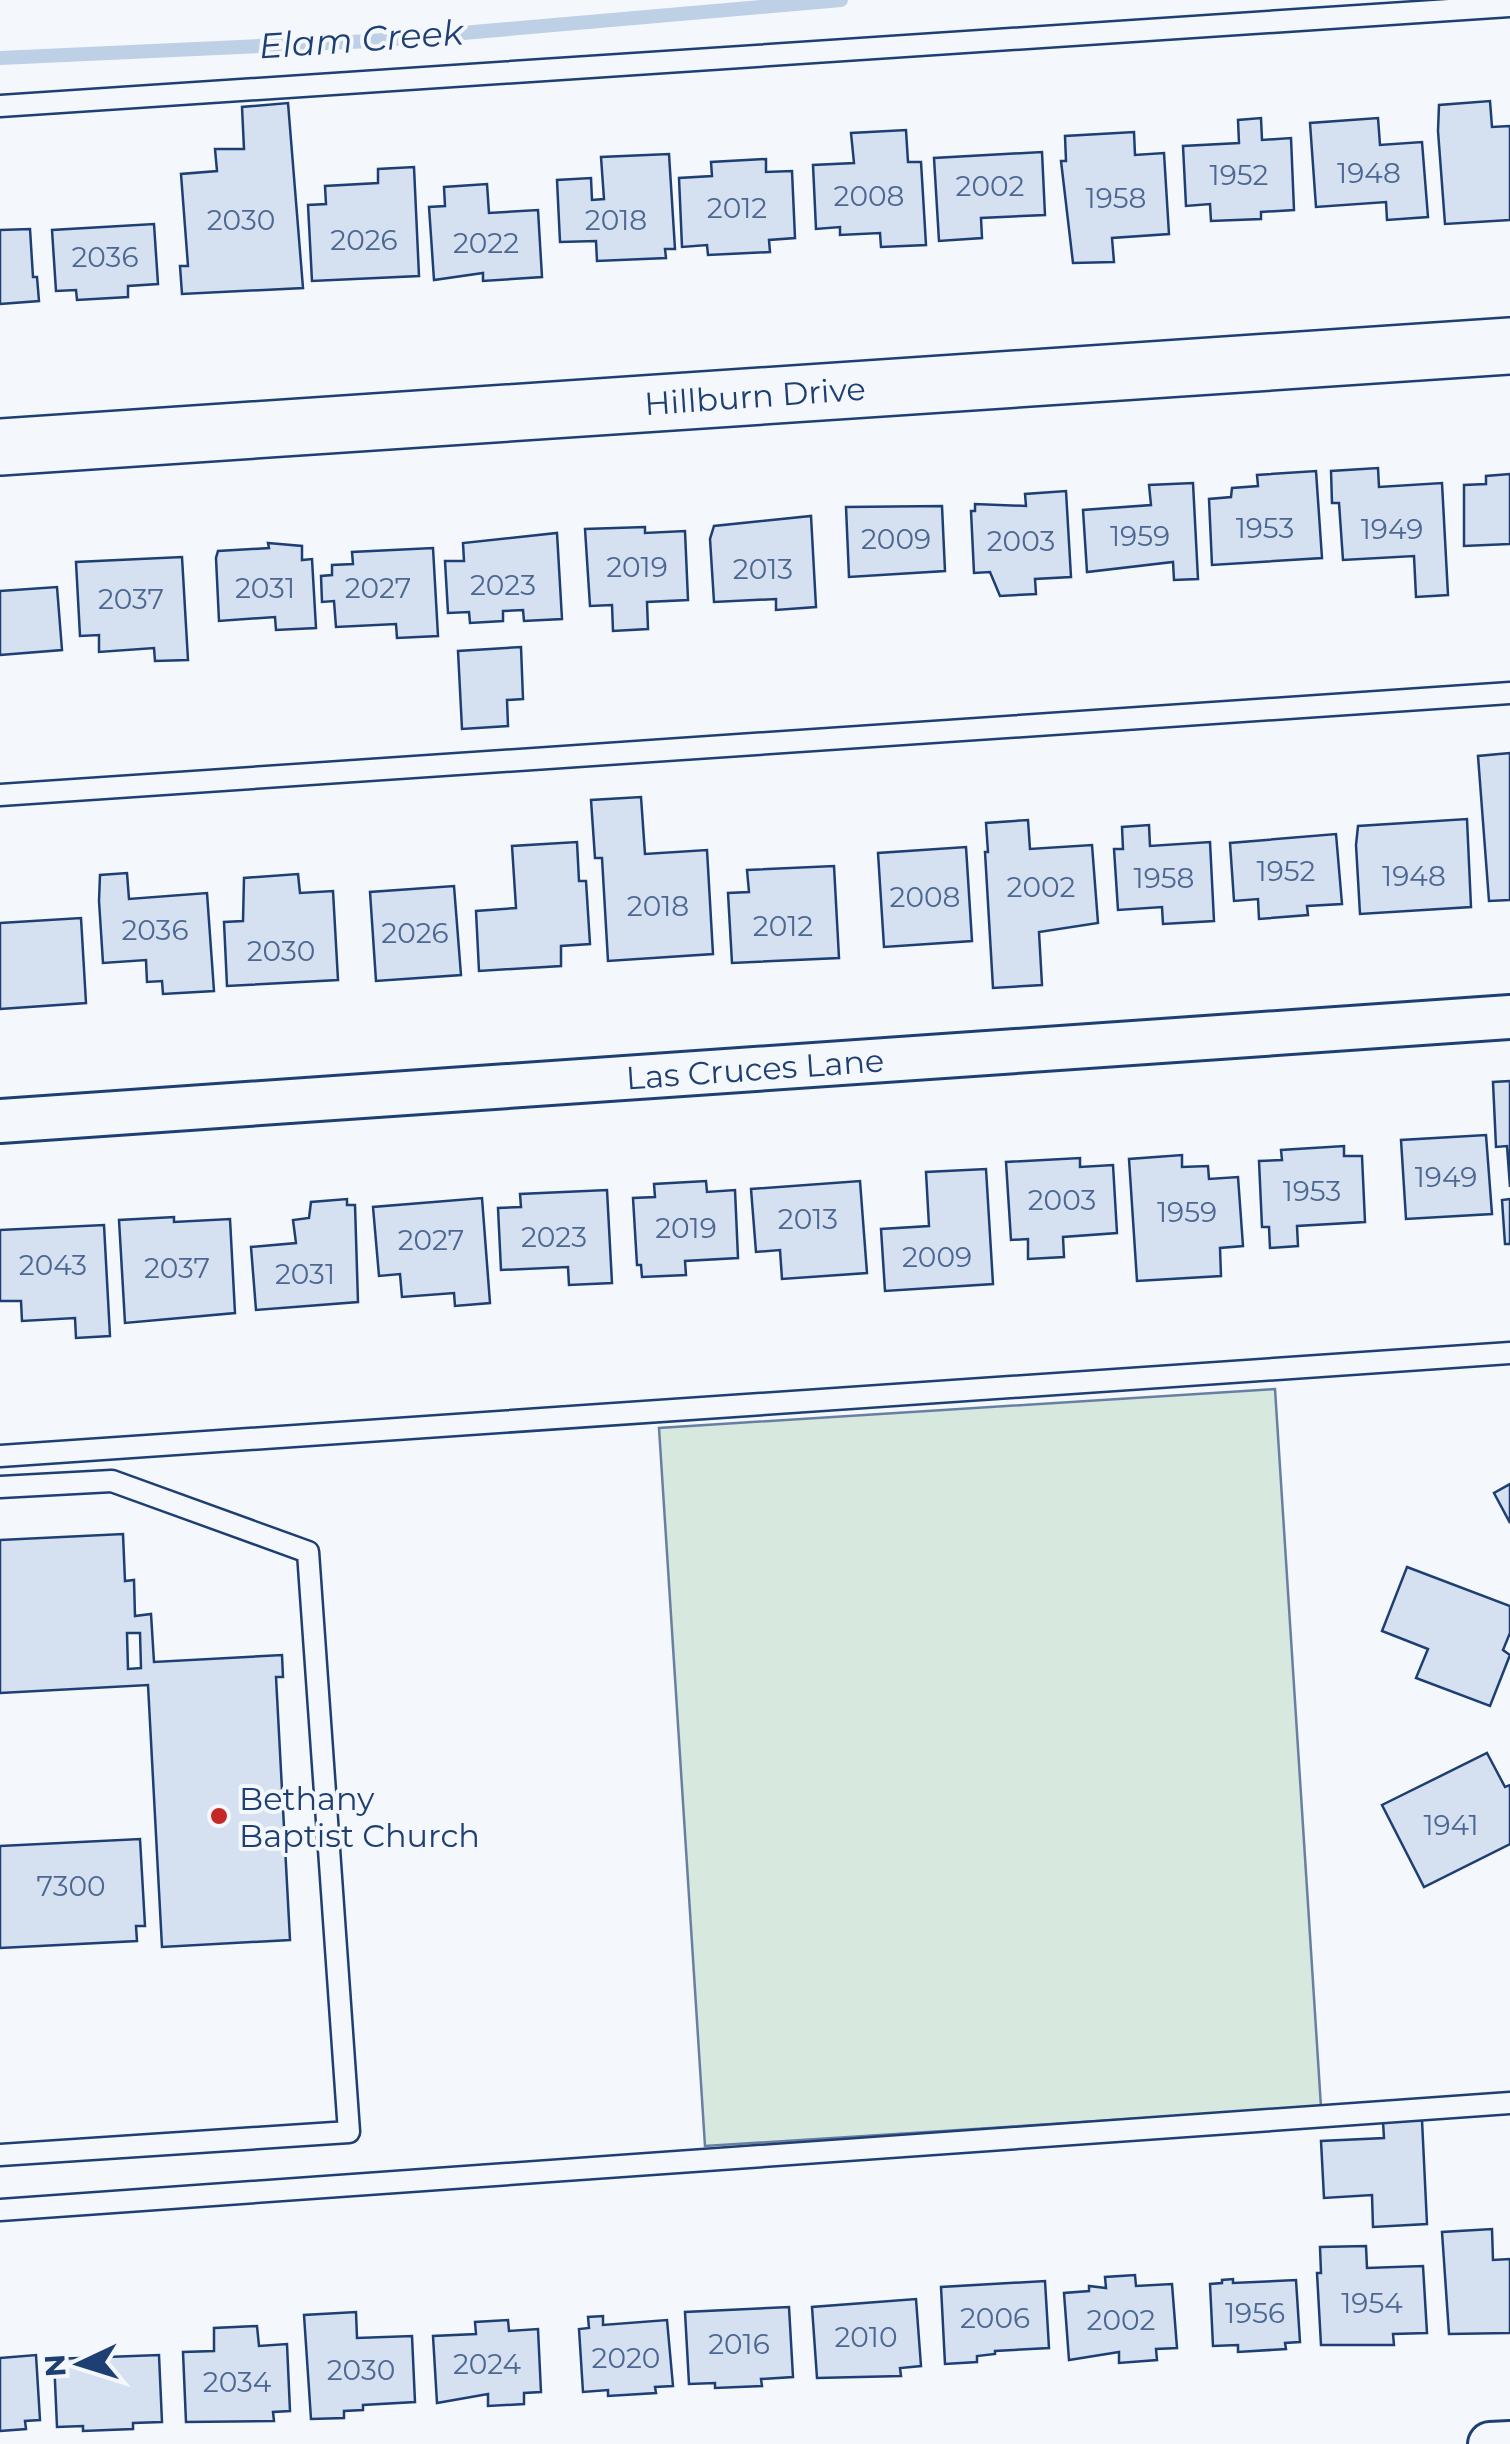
<svg xmlns="http://www.w3.org/2000/svg" width="1510" height="2444" viewBox="0 0 1510 2444" font-family="Montserrat,sans-serif">
<rect width="100%" height="100%" fill="#f4f7fb"/>
<!-- green -->
<polygon fill="#d7e8df" stroke="#687fa3" stroke-width="2.5" points="1275,1389 1321,2107 705,2146 659,1428"/>
<g fill="none" stroke-linecap="round" stroke-linejoin="round">
<!-- stream -->
<polyline stroke="#bed0e5" stroke-width="14" points="0,58 371,41 841,0"/>
</g>
<!-- building -->
<g fill="#d5e0f0" stroke="#1d3f73" stroke-width="2.5" fill-rule="evenodd">
<polygon points="1490,101 1492,127 1510,126 1510,220 1445,224 1438,131 1439,105"/>
<polygon points="288,103 303,288 182,294 180,266 188,266 181,174 217,171 215,149 244,149 242,107"/>
<polygon points="1261,118 1262,140 1291,138 1294,210 1261,212 1261,219 1211,221 1210,204 1186,206 1183,146 1239,143 1238,120"/>
<polygon points="1378,118 1380,145 1422,142 1428,217 1387,220 1386,202 1316,207 1310,123"/>
<polygon points="906,130 908,162 921,162 926,245 881,247 880,233 840,235 840,227 816,229 813,165 854,163 851,133"/>
<polygon points="1134,132 1135,155 1164,153 1169,234 1112,238 1114,262 1073,263 1061,161 1066,161 1065,136"/>
<polygon points="1042,152 1045,215 981,218 982,238 939,241 934,158"/>
<polygon points="669,154 675,249 665,249 666,258 597,261 596,241 560,242 557,180 591,178 592,200 604,199 601,157"/>
<polygon points="766,159 766,172 792,171 795,238 769,240 770,252 708,255 707,245 682,247 679,178 712,176 711,162"/>
<polygon points="414,167 419,276 312,281 308,205 326,204 325,186 378,183 378,169"/>
<polygon points="487,184 489,213 538,210 542,277 483,281 483,273 434,280 429,207 445,206 444,187"/>
<polygon points="154,224 158,284 128,286 128,297 77,300 76,290 56,291 52,230"/>
<polygon points="30,229 33,277 37,277 39,301 0,304 0,230"/>
<polygon points="1378,468 1379,487 1442,483 1448,595 1416,597 1414,556 1343,560 1339,503 1332,503 1331,471"/>
<polygon points="1316,471 1322,558 1212,565 1209,499 1231,497 1232,488 1258,486 1257,475"/>
<polygon points="1510,474 1510,544 1464,546 1464,485 1486,484 1486,476"/>
<polygon points="1193,483 1198,579 1174,580 1173,562 1087,572 1083,510 1151,505 1149,485"/>
<polygon points="1066,491 1071,577 1035,579 1036,594 1000,596 990,572 974,573 971,511 975,511 975,504 1026,506 1025,494"/>
<polygon points="942,506 945,571 849,577 846,507"/>
<polygon points="811,516 816,607 776,610 776,599 714,602 710,539 714,526"/>
<polygon points="645,527 645,533 685,531 688,600 647,602 648,629 613,631 612,605 590,606 585,529"/>
<polygon points="557,533 562,619 524,621 523,610 503,611 503,621 470,623 469,612 448,613 445,561 464,561 463,543"/>
<polygon points="268,543 302,546 302,560 312,559 316,628 276,630 275,617 219,621 216,558 218,551 269,548"/>
<polygon points="433,548 438,636 397,638 396,624 336,627 334,601 322,602 321,576 332,575 332,565 353,564 352,552"/>
<polygon points="182,557 188,660 155,661 154,648 99,652 99,635 80,636 76,562"/>
<polygon points="57,587 62,650 0,655 0,591"/>
<polygon points="521,647 523,699 507,700 508,726 462,729 458,651"/>
<polygon points="1510,753 1510,900 1489,901 1478,756"/>
<polygon points="641,797 645,854 707,850 713,954 608,961 602,858 595,858 591,800"/>
<polygon points="1467,819 1471,907 1360,914 1356,845 1358,826"/>
<polygon points="1028,820 1030,849 1092,845 1098,923 1039,932 1042,985 993,988 985,852 988,852 986,823"/>
<polygon points="1149,825 1150,846 1210,842 1214,921 1163,924 1162,907 1118,910 1114,849 1123,849 1122,827"/>
<polygon points="1336,834 1342,904 1307,906 1308,915 1259,919 1258,899 1234,901 1230,843"/>
<polygon points="577,842 579,881 586,881 590,944 561,946 561,966 479,971 476,911 516,908 512,846"/>
<polygon points="966,847 972,941 884,947 878,853"/>
<polygon points="834,866 839,958 732,963 728,893 749,892 747,870"/>
<polygon points="127,873 129,899 207,893 214,991 163,994 162,981 147,982 146,960 103,963 99,901 100,875"/>
<polygon points="298,874 300,893 333,891 338,980 227,986 224,922 243,921 244,878"/>
<polygon points="454,886 461,975 376,981 370,892"/>
<polygon points="81,918 86,1003 0,1009 0,923"/>
<polygon points="1510,1081 1510,1187 1507,1146 1496,1147 1493,1082"/>
<polygon points="1486,1135 1492,1214 1406,1219 1401,1140"/>
<polygon points="1344,1146 1344,1156 1362,1156 1365,1222 1297,1226 1298,1246 1270,1248 1269,1227 1262,1227 1259,1161 1282,1160 1281,1150"/>
<polygon points="1182,1155 1182,1167 1208,1166 1209,1179 1238,1177 1243,1246 1220,1248 1221,1276 1137,1281 1129,1159"/>
<polygon points="1080,1158 1080,1167 1113,1165 1117,1233 1063,1237 1064,1257 1028,1259 1028,1239 1011,1240 1006,1162"/>
<polygon points="986,1169 993,1284 885,1291 881,1229 929,1226 926,1172"/>
<polygon points="706,1181 707,1192 735,1190 738,1258 685,1261 686,1275 642,1277 641,1265 637,1265 633,1198 655,1197 654,1184"/>
<polygon points="860,1181 867,1273 782,1279 780,1250 756,1252 751,1189"/>
<polygon points="607,1190 612,1283 569,1285 568,1267 501,1270 498,1208 521,1207 520,1194"/>
<polygon points="482,1198 490,1303 455,1306 454,1293 402,1297 400,1274 379,1276 373,1207"/>
<polygon points="347,1199 347,1205 355,1205 358,1302 256,1310 251,1247 296,1243 293,1220 309,1218 311,1202"/>
<polygon points="1510,1199 1510,1244 1505,1244 1502,1200"/>
<polygon points="174,1217 174,1222 230,1219 235,1313 125,1323 119,1220"/>
<polygon points="104,1225 110,1336 76,1338 75,1318 22,1321 21,1301 0,1301 0,1230"/>
<polygon points="1510,1484 1510,1523 1494,1493"/>
<path d="M123 1534 125 1581 134 1580 135 1616 151 1614 154 1662 282 1655 283 1677H276L290 1940 162 1947 148 1685 0 1693V1540ZM127 1633H140L141 1668 128 1669Z"/>
<polygon points="1407,1567 1510,1606 1510,1633 1503,1650 1510,1655 1490,1706 1416,1678 1428,1649 1382,1631"/>
<polygon points="1487,1753 1505,1787 1510,1785 1510,1844 1424,1887 1382,1805"/>
<polygon points="140,1839 145,1926 136,1926 137,1941 0,1948 0,1846"/>
<polygon points="1422,2120 1427,2224 1373,2227 1372,2195 1324,2198 1321,2141 1384,2138 1383,2122"/>
<polygon points="1492,2229 1493,2260 1510,2259 1510,2333 1449,2334 1442,2232"/>
<polygon points="1366,2246 1367,2268 1423,2266 1427,2333 1393,2334 1394,2345 1321,2345 1317,2273 1321,2273 1320,2247"/>
<polygon points="1135,2275 1136,2286 1172,2284 1177,2348 1156,2349 1157,2360 1119,2363 1119,2352 1069,2360 1064,2293 1089,2291 1089,2286 1106,2288 1105,2277"/>
<polygon points="1233,2279 1233,2283 1296,2280 1300,2342 1285,2343 1286,2349 1238,2352 1238,2345 1213,2346 1210,2284 1222,2283 1222,2280"/>
<polygon points="1045,2281 1049,2348 995,2351 995,2354 977,2356 977,2362 945,2364 941,2287"/>
<polygon points="916,2299 921,2366 900,2368 901,2376 817,2378 812,2307"/>
<polygon points="789,2307 793,2377 761,2379 762,2386 715,2388 715,2383 689,2384 685,2312"/>
<polygon points="356,2312 357,2338 412,2336 415,2402 363,2405 363,2410 344,2411 344,2418 311,2419 304,2315"/>
<polygon points="603,2316 603,2325 667,2320 673,2386 655,2387 656,2393 608,2396 608,2390 583,2392 579,2329 589,2328 588,2317"/>
<polygon points="508,2320 509,2331 538,2329 541,2392 524,2393 524,2404 488,2406 488,2394 437,2403 433,2336 476,2334 475,2322"/>
<polygon points="257,2326 259,2346 287,2344 290,2411 273,2412 274,2421 186,2422 183,2352 214,2351 214,2328"/>
<polygon points="36,2355 40,2420 25,2421 26,2429 0,2431 0,2358"/>
<polygon points="159,2355 162,2422 133,2423 133,2429 83,2431 83,2426 57,2427 54,2359"/>
</g>
<g fill="none" stroke-linecap="round" stroke-linejoin="round">
<!-- lane casing -->
<g stroke="#1d3f73" stroke-width="25">
<g id="lane">
<polyline points="0,106 1510,6"/>
<polyline points="0,795 1510,693"/>
<polyline points="0,1456 1510,1353"/>
<polyline points="0,1487 112,1481 308,1552 349,2132 0,2155"/>
<polyline points="0,2210 1510,2103"/>
</g>
</g>
<!-- street casing -->
<g stroke="#1d3f73" stroke-width="48">
<g id="street">
<polyline points="0,1121 1510,1017"/>
<polyline points="1490,2444 1510,2443"/>
</g>
</g>
<!-- secondary casing -->
<g stroke="#1d3f73" stroke-width="60">
<polyline id="secondary" points="0,447 1510,346"/>
</g>
<!-- lane -->
<use href="#lane" stroke="#f4f7fb" stroke-width="20"/>
<!-- street -->
<use href="#street" stroke="#f4f7fb" stroke-width="42"/>
<!-- secondary -->
<use href="#secondary" stroke="#f4f7fb" stroke-width="55"/>
</g>
<!-- markers -->
<circle fill="#c62828" stroke="#f4f7fb" stroke-width="4" cx="219" cy="1816" r="10"/>
<g text-anchor="middle" dominant-baseline="central" stroke-width="8" stroke-linejoin="round" paint-order="stroke">
<!-- number labels -->
<g font-size="28" fill="#4b6792">
<text x="1369" y="173">1948</text>
<text x="1239" y="175">1952</text>
<text x="990" y="186">2002</text>
<text x="869" y="196">2008</text>
<text x="1116" y="198">1958</text>
<text x="737" y="208">2012</text>
<text x="241" y="220">2030</text>
<text x="616" y="220">2018</text>
<text x="364" y="240">2026</text>
<text x="486" y="243">2022</text>
<text x="105" y="257">2036</text>
<text x="1265" y="528">1953</text>
<text x="1392" y="529">1949</text>
<text x="1140" y="536">1959</text>
<text x="896" y="539">2009</text>
<text x="1021" y="541">2003</text>
<text x="637" y="567">2019</text>
<text x="763" y="569">2013</text>
<text x="503" y="585">2023</text>
<text x="265" y="588">2031</text>
<text x="378" y="588">2027</text>
<text x="131" y="599">2037</text>
<text x="1286" y="871">1952</text>
<text x="1414" y="876">1948</text>
<text x="1164" y="878">1958</text>
<text x="1041" y="887">2002</text>
<text x="925" y="897">2008</text>
<text x="658" y="906">2018</text>
<text x="783" y="926">2012</text>
<text x="155" y="930">2036</text>
<text x="415" y="933">2026</text>
<text x="281" y="951">2030</text>
<text x="1446" y="1177">1949</text>
<text x="1312" y="1191">1953</text>
<text x="1062" y="1200">2003</text>
<text x="1187" y="1212">1959</text>
<text x="808" y="1219">2013</text>
<text x="686" y="1228">2019</text>
<text x="554" y="1237">2023</text>
<text x="431" y="1240">2027</text>
<text x="937" y="1257">2009</text>
<text x="53" y="1265">2043</text>
<text x="177" y="1268">2037</text>
<text x="305" y="1274">2031</text>
<text x="1451" y="1825">1941</text>
<text x="71" y="1886">7300</text>
<text x="1372" y="2303">1954</text>
<text x="1255" y="2313">1956</text>
<text x="995" y="2318">2006</text>
<text x="1121" y="2320">2002</text>
<text x="866" y="2337">2010</text>
<text x="739" y="2344">2016</text>
<text x="626" y="2358">2020</text>
<text x="487" y="2364">2024</text>
<text x="361" y="2370">2030</text>
<text x="237" y="2382">2034</text>
</g>
<!-- street labels -->
<g font-size="32" fill="#1d3f73" stroke="#f4f7fb">
<text transform="translate(755 396) rotate(-4)">Hillburn Drive</text>
<text transform="translate(755 1069) rotate(-4)">Las Cruces Lane</text>
</g>
<!-- poi labels -->
<g font-size="32" fill="#1d3f73" stroke="#f4f7fb" text-anchor="start">
<text x="239" y="1798">Bethany<tspan x="239" dy="37">Baptist Church</tspan></text>
</g>
<!-- water labels -->
<g font-size="35" font-style="italic" fill="#1d3f73" stroke="#f4f7fb">
<text transform="translate(361 39) rotate(-4)">Elam Creek</text>
</g>
</g>
<!-- north arrow -->
<g transform="translate(80 2364) rotate(266)" stroke="#f4f7fb" stroke-width="8" paint-order="stroke">
<path d="M0-8L18 38L0 25L-18 38Z" fill="#1d3f73"/>
<text y="-15" font-size="28" font-weight="bold" text-anchor="middle" fill="#1d3f73">N</text>
</g>
</svg>
